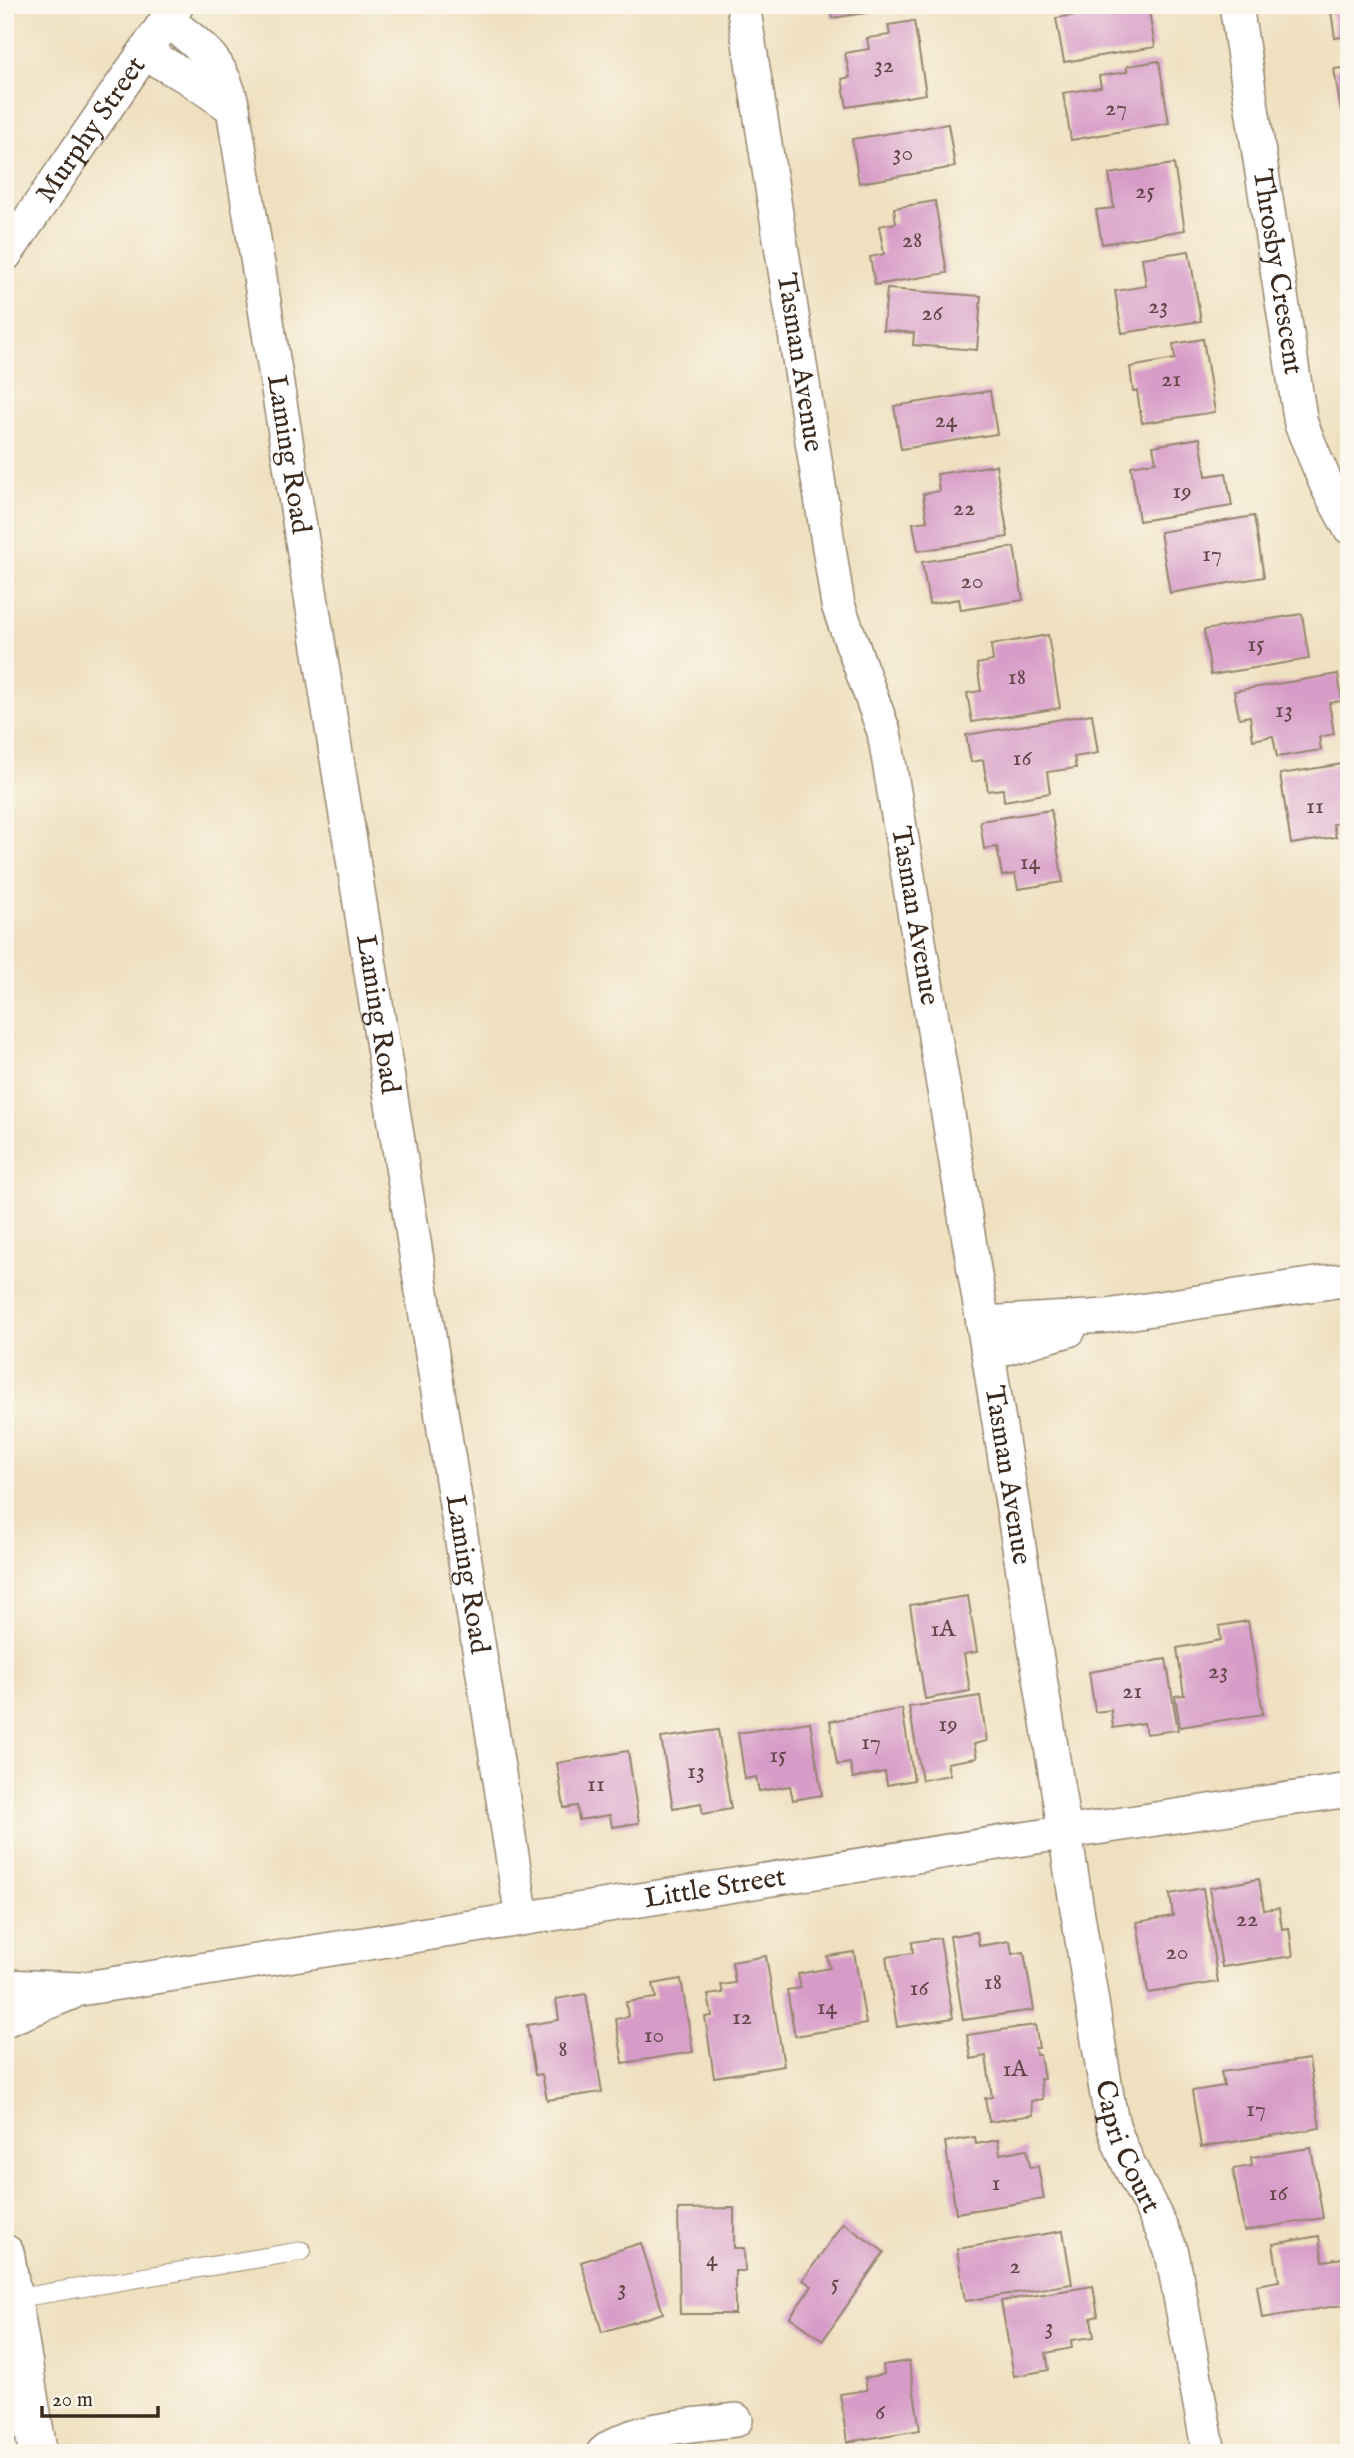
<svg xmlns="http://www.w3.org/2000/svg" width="1354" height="2458" viewBox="0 0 1354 2458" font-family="'IM FELL English',serif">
<rect width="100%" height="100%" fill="#fbf7ec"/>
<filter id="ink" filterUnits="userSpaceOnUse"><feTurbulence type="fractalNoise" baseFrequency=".0143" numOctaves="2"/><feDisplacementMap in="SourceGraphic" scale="14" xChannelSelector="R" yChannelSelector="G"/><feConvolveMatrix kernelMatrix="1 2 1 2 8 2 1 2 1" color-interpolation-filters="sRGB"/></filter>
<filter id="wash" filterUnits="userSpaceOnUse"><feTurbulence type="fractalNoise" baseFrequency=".00686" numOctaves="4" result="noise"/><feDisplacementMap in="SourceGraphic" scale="28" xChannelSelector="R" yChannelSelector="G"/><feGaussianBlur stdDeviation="1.57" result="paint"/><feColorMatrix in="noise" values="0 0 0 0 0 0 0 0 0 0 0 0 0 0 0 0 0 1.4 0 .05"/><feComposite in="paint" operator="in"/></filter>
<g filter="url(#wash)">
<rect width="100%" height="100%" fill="#efe0c0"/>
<g id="blocks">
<!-- building -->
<g fill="#d79bc7">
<polygon points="829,5 904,5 904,7 832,18"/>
<polygon points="1113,5 1148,5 1155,47 1064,62 1056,18 1113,9"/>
<polygon points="1330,5 1349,5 1349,36 1335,38"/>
<polygon points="914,21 926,94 847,107 842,79 850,77 845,53 869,49 867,38 890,35 888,25"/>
<polygon points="1159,61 1169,123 1071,140 1063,93 1101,87 1099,76 1127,72 1127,66"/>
<polygon points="1349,67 1349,110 1341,111 1334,69"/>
<polygon points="948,124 955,167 859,183 852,139"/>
<polygon points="1174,164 1185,230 1102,244 1096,210 1114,208 1109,174"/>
<polygon points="935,201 947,273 875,285 870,257 884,254 879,226 896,223 894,208"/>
<polygon points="1189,251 1201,321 1122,333 1115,291 1146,286 1142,258"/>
<polygon points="887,289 981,296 977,350 913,345 914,333 883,330"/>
<polygon points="1203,339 1215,412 1142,423 1137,391 1133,391 1130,367 1175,359 1173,344"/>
<polygon points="990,391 997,434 901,449 894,406"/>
<polygon points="1200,438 1206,476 1226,473 1232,506 1139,521 1131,466 1156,462 1153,446"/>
<polygon points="996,465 1008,537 918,551 913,523 927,521 923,494 939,491 937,474"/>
<polygon points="1254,516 1264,577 1170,593 1160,532"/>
<polygon points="1014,547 1023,600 961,610 959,599 929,604 922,562"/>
<polygon points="1302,614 1309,659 1211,675 1204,630"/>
<polygon points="1048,635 1060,708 972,722 967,693 981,691 977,664 993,661 991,645"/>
<polygon points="1338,674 1342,701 1329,703 1334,734 1319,737 1321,750 1277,757 1273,736 1253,740 1250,716 1239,718 1234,691"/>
<polygon points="1092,714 1098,753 1074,757 1076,768 1047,772 1050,793 1004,801 1003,789 988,791 983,760 971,762 966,735"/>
<polygon points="1349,763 1349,790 1343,791 1348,822 1333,824 1336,837 1291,844 1280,774"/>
<polygon points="1051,810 1063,882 1018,889 1015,874 1002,876 997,847 984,849 980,821"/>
<polygon points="968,1596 977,1652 964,1654 970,1691 925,1699 910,1605"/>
<polygon points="1248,1621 1263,1714 1180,1727 1175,1696 1184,1695 1177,1648 1221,1640 1219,1626"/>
<polygon points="1166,1659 1178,1730 1146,1734 1144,1723 1113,1728 1111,1710 1095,1712 1089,1672"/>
<polygon points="980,1696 987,1741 974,1744 977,1758 947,1763 950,1775 922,1780 909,1707"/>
<polygon points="902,1709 914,1780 887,1785 885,1772 853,1778 850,1763 837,1765 830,1721"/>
<polygon points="810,1722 822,1795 793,1800 790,1786 759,1791 756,1777 745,1779 738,1733"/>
<polygon points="718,1730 731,1809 703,1814 701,1803 673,1808 661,1738"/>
<polygon points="628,1751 639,1823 612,1827 610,1815 579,1820 577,1806 564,1808 557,1763"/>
<polygon points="1259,1879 1264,1910 1279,1908 1282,1929 1289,1928 1293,1956 1222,1967 1209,1888"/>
<polygon points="1203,1888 1218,1982 1148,1993 1137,1922 1173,1916 1170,1894"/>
<polygon points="977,1932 979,1946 1010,1941 1012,1954 1024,1952 1034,2010 963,2020 950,1936"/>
<polygon points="940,1938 953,2018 897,2027 886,1957 913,1953 912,1942"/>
<polygon points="854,1952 866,2024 795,2036 787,1990 801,1988 798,1974 830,1968 827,1956"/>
<polygon points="766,1956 784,2066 714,2077 705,2017 712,2016 708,1995 723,1993 721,1985 735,1983 732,1962"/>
<polygon points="681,1979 693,2052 623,2063 616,2019 628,2017 626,2002 656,1998 653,1984"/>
<polygon points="586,1994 602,2092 547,2100 542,2074 535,2075 527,2025 559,2020 556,1999"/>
<polygon points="1035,2025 1039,2048 1035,2048 1036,2055 1040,2055 1044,2079 1040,2079 1043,2099 1031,2101 1033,2115 989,2122 985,2098 992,2097 986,2056 971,2059 967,2035"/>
<polygon points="1309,2059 1320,2128 1201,2147 1192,2091 1224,2086 1221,2072"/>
<polygon points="975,2137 976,2144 998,2140 1000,2154 1027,2149 1030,2167 1038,2166 1044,2199 956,2213 945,2142"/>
<polygon points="1311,2148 1323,2218 1244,2231 1233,2169 1252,2166 1251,2157"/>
<polygon points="734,2208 734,2248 744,2248 745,2271 735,2271 735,2314 680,2314 678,2209"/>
<polygon points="843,2223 884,2252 823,2340 790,2317 812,2286 803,2280"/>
<polygon points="1063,2231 1072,2284 965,2301 957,2249"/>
<polygon points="1319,2236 1323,2261 1349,2257 1349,2304 1262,2318 1257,2285 1279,2281 1273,2244"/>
<polygon points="641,2243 663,2313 602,2332 581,2262"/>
<polygon points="1093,2286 1098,2316 1091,2318 1094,2337 1071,2340 1072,2348 1046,2353 1049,2370 1014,2376 1001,2301"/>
<polygon points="909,2361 920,2430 847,2442 840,2394 867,2390 865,2378 884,2374 883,2365"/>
</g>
</g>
</g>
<g filter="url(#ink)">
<use href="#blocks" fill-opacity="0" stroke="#95856f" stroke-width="2"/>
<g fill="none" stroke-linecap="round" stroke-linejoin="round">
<!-- lane casing -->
<g stroke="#95856f" stroke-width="20">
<polyline id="lane" points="12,2299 302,2251"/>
</g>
<!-- street casing -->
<g stroke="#95856f" stroke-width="36">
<g id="street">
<path id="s1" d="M743 5 838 605 884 732 988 1353 1107 2096C1109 2107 1111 2118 1114 2128 1128 2172 1156 2210 1172 2253L1209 2453"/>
<path id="s2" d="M1236 5 1301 424 1327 486 1349 527"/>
<path id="s3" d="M167 20C204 49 222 59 233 108L522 1918"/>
<polyline points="144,53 189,78 233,108"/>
<path id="s4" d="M5 255 177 5"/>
<polyline points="983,1323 1107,1316 1349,1279"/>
<polyline points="988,1353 1069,1330"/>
<path id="s5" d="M5 1986 80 1989 1036 1837 1349 1790"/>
<polyline points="5,2020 71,1993"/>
<path d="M603 2453C633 2426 698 2425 736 2420"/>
</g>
</g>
<!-- secondary casing -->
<g stroke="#95856f" stroke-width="41">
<polyline id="secondary" points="5,2254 38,2453"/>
</g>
<!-- lane -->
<use href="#lane" stroke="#fff" stroke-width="18"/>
<!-- street -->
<use href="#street" stroke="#fff" stroke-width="33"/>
<!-- secondary -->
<use href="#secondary" stroke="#fff" stroke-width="38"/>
</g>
</g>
<g text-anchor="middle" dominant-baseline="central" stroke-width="5" stroke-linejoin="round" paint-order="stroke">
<!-- number labels -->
<g font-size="24" fill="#624648">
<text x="884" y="65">32</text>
<text x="1116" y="108">27</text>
<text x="903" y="153">30</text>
<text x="1145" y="191">25</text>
<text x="912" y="240">28</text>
<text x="1158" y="306">23</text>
<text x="932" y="313">26</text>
<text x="1171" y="379">21</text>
<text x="946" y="420">24</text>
<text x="1182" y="491">19</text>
<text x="964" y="508">22</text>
<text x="1212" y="554">17</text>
<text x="972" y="581">20</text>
<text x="1256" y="644">15</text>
<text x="1017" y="677">18</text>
<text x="1284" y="710">13</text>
<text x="1022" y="758">16</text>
<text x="1315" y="806">11</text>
<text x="1030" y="862">14</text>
<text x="943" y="1629">1A</text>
<text x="1218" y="1671">23</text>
<text x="1132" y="1691">21</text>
<text x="948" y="1724">19</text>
<text x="871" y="1742">17</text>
<text x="778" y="1755">15</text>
<text x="696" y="1771">13</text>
<text x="596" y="1784">11</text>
<text x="1247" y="1919">22</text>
<text x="1177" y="1952">20</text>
<text x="993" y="1982">18</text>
<text x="919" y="1988">16</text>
<text x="827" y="2007">14</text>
<text x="742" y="2017">12</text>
<text x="654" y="2035">10</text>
<text x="563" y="2049">8</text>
<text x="1015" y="2069">1A</text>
<text x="1256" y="2109">17</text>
<text x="996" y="2183">1</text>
<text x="1278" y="2193">16</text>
<text x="712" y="2259">4</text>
<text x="1015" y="2266">2</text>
<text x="835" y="2283">5</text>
<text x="622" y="2288">3</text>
<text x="1049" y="2327">3</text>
<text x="880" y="2412">6</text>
</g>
<!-- street labels -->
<g font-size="28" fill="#3b2a1e" stroke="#fbf7ec">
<text stroke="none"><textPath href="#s4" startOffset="152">Murphy Street</textPath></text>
<text stroke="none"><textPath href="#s2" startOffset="270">Throsby Crescent</textPath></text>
<text stroke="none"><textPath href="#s1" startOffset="362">Tasman Avenue</textPath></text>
<text stroke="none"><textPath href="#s3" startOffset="464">Laming Road</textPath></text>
<text stroke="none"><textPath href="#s1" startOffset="929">Tasman Avenue</textPath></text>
<text stroke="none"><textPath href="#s3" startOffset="1031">Laming Road</textPath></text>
<text stroke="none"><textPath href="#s1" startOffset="1496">Tasman Avenue</textPath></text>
<text stroke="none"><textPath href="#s3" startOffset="1598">Laming Road</textPath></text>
<text stroke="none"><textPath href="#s5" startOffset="718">Little Street</textPath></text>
<text stroke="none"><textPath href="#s1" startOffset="2179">Capri Court</textPath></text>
</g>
</g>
<!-- margin -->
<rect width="1354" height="2458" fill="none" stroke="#fbf7ec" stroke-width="28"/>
<!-- scale -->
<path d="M42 2406v10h116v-10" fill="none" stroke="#3b2a1e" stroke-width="3.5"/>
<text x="52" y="2406" font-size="21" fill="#3b2a1e" stroke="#fbf7ec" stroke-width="5" paint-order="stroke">20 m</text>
</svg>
